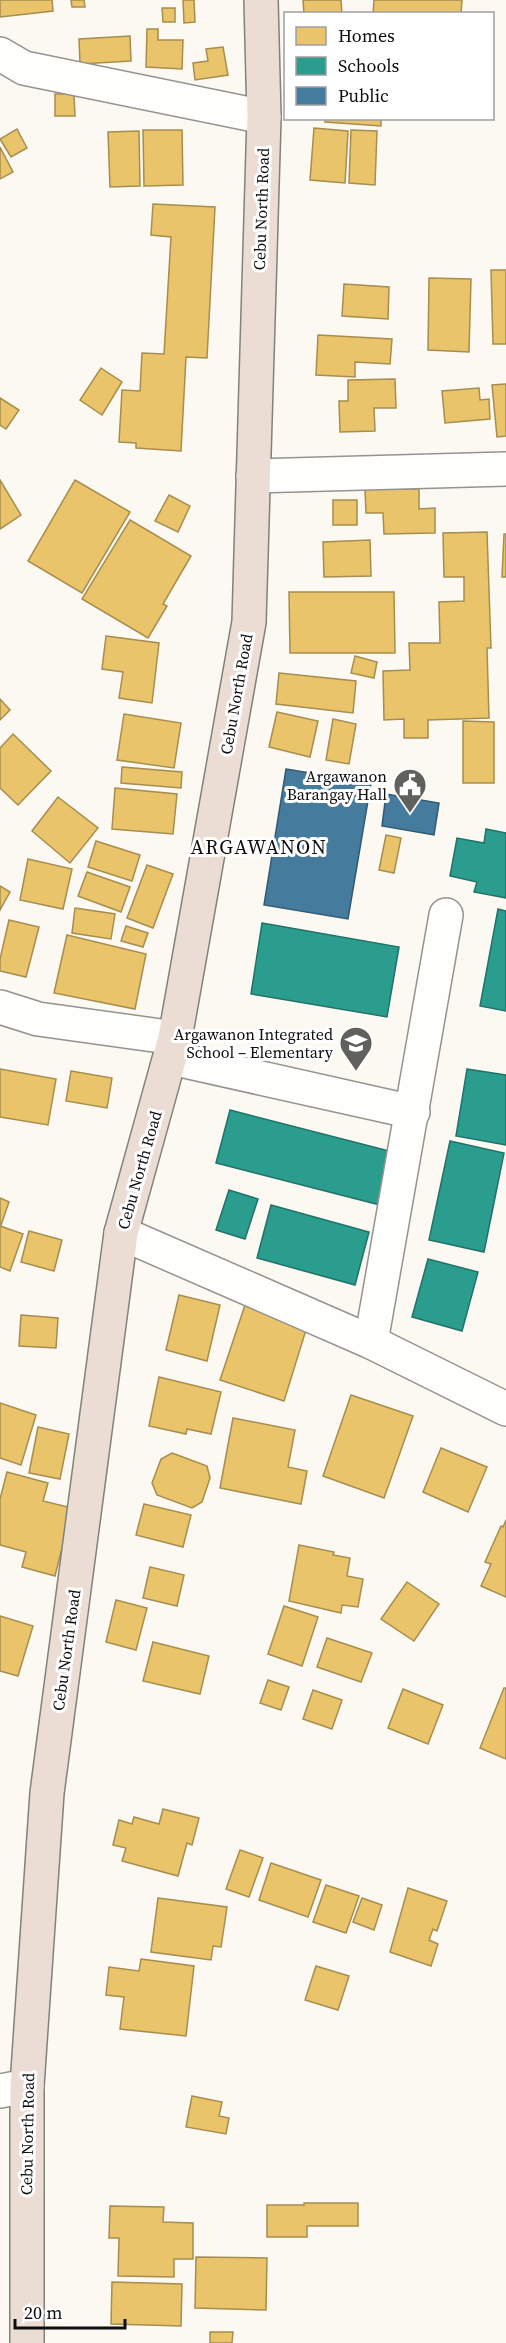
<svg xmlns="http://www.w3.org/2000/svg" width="506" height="2343" viewBox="0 0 506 2343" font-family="'Source Serif 4',serif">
<rect width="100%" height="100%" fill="#fbf9f2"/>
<!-- homes -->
<g fill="#e9c46a" stroke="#a78d4e" stroke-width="1.5">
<polygon points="0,0 52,0 53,11 0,17"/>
<polygon points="71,0 84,0 85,7 72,7"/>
<polygon points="183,0 194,0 195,22 184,23"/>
<polygon points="303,0 341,0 342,14 304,14"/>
<polygon points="374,0 462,0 461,14 373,14"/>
<polygon points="162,8 175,8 175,22 163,22"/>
<polygon points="147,29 158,29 158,40 183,40 182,69 146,67"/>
<polygon points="130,36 131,61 80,64 79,39"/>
<polygon points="223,47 228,75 195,80 193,63 208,61 206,49"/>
<polygon points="55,94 74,94 75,116 55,116"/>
<polygon points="325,118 381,118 381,126 325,122"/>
<polygon points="314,128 348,131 345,183 310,180"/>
<polygon points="17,129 27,148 11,157 0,139"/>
<polygon points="143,130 182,130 183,185 144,186"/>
<polygon points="351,130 377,131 375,185 349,183"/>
<polygon points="139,131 140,186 110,187 108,132"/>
<polygon points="0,147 13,172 0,179"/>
<polygon points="153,204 215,207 207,358 186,357 181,451 136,448 136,443 119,442 122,390 140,391 142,353 164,354 171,237 151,235"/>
<polygon points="491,270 506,270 506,344 493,344"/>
<polygon points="429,278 471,279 469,352 428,350"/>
<polygon points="344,284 389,287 388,319 342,316"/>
<polygon points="318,335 392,339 390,364 355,362 355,377 316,375"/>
<polygon points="101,368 122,382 102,415 80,400"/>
<polygon points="395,379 396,408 374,408 375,431 340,432 339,401 348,401 348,380"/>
<polygon points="506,384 506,436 497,437 492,385"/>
<polygon points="479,388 480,400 489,399 490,419 445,423 442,391"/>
<polygon points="0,398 19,410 6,429 0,425"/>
<polygon points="0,480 21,515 0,529"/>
<polygon points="75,480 130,512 82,593 28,561"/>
<polygon points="365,489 419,489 419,509 435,508 435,533 384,534 383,513 366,513"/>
<polygon points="169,495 190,506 178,532 155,521"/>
<rect x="333" y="500" width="24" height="25"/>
<polygon points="130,520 191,556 163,604 167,606 148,638 82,599"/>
<polygon points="487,532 491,648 487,648 489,718 428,720 428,738 404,738 404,719 384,720 383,671 410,670 409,643 440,643 439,602 464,601 464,577 444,577 443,533"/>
<polygon points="504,534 506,534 506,577 502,577"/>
<polygon points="370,540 371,576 324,577 323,542"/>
<polygon points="289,592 394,592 395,653 290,653"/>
<polygon points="106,636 159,643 152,703 119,698 123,672 102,669"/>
<polygon points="355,656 377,662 374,678 351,673"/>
<polygon points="279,673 356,681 353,713 276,704"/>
<polygon points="0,699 10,710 0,720"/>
<polygon points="277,712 318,721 310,757 269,747"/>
<polygon points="124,714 181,723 174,768 117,760"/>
<polygon points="333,719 356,724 349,764 326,760"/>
<polygon points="463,721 494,722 494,783 463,783"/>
<polygon points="13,734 51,771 18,805 0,788 0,748"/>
<polygon points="122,767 182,772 181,788 121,783"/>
<polygon points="115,788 177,794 173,834 112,829"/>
<polygon points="58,797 98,828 70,863 32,831"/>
<polygon points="386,835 401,838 394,873 379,870"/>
<polygon points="96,841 140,855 132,881 88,867"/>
<polygon points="28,859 72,869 63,909 20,900"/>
<polygon points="147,865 173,874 153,928 127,918"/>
<polygon points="87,872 130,887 121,912 78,896"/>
<polygon points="0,886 10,892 0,910"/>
<polygon points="75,908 115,914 111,939 72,933"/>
<polygon points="9,920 39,927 26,977 0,971 0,959"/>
<polygon points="126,926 148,933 143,947 121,941"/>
<polygon points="67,935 146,954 135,1009 54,993"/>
<polygon points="0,1069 56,1079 48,1125 0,1117"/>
<polygon points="71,1071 112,1078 107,1108 66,1101"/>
<polygon points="0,1198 9,1202 1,1225 0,1224"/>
<polygon points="0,1226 23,1234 10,1271 0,1267"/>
<polygon points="29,1231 62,1240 54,1271 21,1262"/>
<polygon points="179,1295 220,1305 207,1361 166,1350"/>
<polygon points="248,1296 310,1317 284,1401 220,1380"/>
<polygon points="21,1315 58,1318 56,1348 19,1346"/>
<polygon points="159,1377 221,1392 211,1434 187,1429 186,1434 149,1426"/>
<polygon points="351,1395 413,1416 384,1498 323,1476"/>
<polygon points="0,1403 36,1415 21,1465 0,1458"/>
<polygon points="233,1418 295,1430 288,1467 307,1471 301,1504 220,1488"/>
<polygon points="38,1427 69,1434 60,1479 29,1473"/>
<polygon points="441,1448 487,1467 468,1512 423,1492"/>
<polygon points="172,1453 207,1466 210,1478 202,1502 192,1508 157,1495 152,1483 161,1459"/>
<polygon points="7,1472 48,1483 43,1501 72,1508 55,1576 22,1567 26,1552 0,1545 0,1499"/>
<polygon points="144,1504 191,1515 183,1547 136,1535"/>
<polygon points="506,1520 506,1597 481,1586 491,1564 485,1562 501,1526 503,1527"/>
<polygon points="299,1545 334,1552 333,1555 350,1558 347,1576 363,1579 358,1607 342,1605 341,1613 289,1601"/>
<polygon points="150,1567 184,1575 177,1606 143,1598"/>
<polygon points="407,1582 439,1604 414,1641 381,1619"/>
<polygon points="116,1600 147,1608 136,1650 106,1642"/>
<polygon points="284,1606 318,1617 302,1666 268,1654"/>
<polygon points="0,1616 33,1626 18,1676 0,1671"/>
<polygon points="327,1638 372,1653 361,1682 317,1667"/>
<polygon points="153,1642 209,1656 200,1694 143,1681"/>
<polygon points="268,1680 289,1687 281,1710 260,1703"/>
<polygon points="504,1688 506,1688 506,1759 480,1748"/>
<polygon points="403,1689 443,1705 428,1744 388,1728"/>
<polygon points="313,1690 342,1700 332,1729 303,1719"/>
<polygon points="163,1809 199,1818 192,1845 187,1843 178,1876 122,1861 126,1848 113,1845 119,1820 132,1824 134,1817 159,1824"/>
<polygon points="240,1850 263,1858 249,1897 226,1889"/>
<polygon points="271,1863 321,1880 308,1917 259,1900"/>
<polygon points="326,1885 359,1896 346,1933 313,1922"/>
<polygon points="408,1888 447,1901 437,1931 433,1929 429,1940 438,1944 431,1966 390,1952"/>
<polygon points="158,1898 227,1907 221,1947 213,1946 211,1960 151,1952"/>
<polygon points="362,1898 382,1905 374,1930 353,1922"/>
<polygon points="141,1959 194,1966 186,2036 120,2029 124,1997 106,1995 109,1967 139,1971"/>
<polygon points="316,1966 349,1976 338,2010 305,2000"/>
<polygon points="192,2096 222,2102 219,2116 229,2118 226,2134 186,2127"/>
<polygon points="304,2203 358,2203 358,2226 307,2226 307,2237 267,2237 267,2205 304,2205"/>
<polygon points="110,2206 164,2207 163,2222 193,2223 193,2259 174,2259 174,2277 118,2276 119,2238 109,2238"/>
<polygon points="196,2257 267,2258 266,2310 195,2308"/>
<polygon points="112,2282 182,2284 181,2326 111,2324"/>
<polygon points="210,2332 233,2332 232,2343 210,2343"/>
</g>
<!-- schools -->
<g fill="#2a9d8f" stroke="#217268" stroke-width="1.5">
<polygon points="486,829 506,833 506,898 474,892 477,882 450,876 457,838 484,843"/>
<polygon points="498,909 506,911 506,1011 480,1006"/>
<polygon points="262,923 399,947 387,1017 251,994"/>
<polygon points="467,1069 506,1075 506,1145 456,1136"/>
<polygon points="230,1110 397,1153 384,1206 216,1163"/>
<polygon points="450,1141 504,1153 484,1252 429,1240"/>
<polygon points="229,1190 258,1199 245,1239 216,1230"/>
<polygon points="271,1205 369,1232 355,1285 257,1258"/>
<polygon points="428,1259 478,1272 462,1331 412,1317"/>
</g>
<!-- public -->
<g fill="#457b9d" stroke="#345a72" stroke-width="1.5">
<polygon points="286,769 371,783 348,919 264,905"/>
<polygon points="386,794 439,803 434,835 382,826"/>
</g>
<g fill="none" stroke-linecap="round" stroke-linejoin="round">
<!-- minor casing -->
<g stroke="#949390" stroke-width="36">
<g id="minor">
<polyline points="0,54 24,68 264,117"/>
<polyline points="253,476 506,469"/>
<polyline points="0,1007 38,1019 175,1038"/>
<polyline points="171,1058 413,1112"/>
<polyline points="121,1233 371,1342 506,1409"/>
<polyline points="371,1342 446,915"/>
<polyline points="0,2091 27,2086"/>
</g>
</g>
<!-- highway casing -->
<g stroke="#81817d" stroke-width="36">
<polyline id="highway" points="27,2343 27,2086 47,1793 121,1233 175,1038 249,622 264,117 261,0"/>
</g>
<!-- minor -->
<use href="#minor" stroke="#fefefd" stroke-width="33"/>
<!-- highway -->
<use href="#highway" stroke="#ebddd3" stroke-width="33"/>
</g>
<!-- icons -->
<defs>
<g id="civic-pin" transform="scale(1.725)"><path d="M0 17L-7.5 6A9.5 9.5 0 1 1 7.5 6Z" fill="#60605d" stroke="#fff"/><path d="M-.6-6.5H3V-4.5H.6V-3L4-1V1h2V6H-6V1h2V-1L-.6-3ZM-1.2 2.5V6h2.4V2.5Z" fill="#fff"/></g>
<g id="school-pin" transform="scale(1.725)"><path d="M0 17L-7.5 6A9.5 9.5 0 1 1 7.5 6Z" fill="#60605d" stroke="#fff"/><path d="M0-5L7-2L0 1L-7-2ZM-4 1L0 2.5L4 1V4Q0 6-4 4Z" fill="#fff"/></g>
</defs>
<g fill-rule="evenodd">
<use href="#civic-pin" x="410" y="785"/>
<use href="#school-pin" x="356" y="1043"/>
</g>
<g text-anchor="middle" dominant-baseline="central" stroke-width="6" stroke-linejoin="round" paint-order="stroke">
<!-- street labels -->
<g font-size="16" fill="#0d0d0d" stroke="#fff">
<text transform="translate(261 209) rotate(-88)">Cebu North Road</text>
<text transform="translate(236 694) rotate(-80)">Cebu North Road</text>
<text transform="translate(139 1170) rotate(-74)">Cebu North Road</text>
<text transform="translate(66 1650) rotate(-82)">Cebu North Road</text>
<text transform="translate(27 2134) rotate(-89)">Cebu North Road</text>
</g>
<!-- poi labels -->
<g font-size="16" fill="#0d0d0d" stroke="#fff" text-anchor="end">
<text x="387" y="776">Argawanon<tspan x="387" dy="18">Barangay Hall</tspan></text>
<text x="333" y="1034">Argawanon Integrated<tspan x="333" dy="18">School – Elementary</tspan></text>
</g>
<!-- quarter labels -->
<g font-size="20" letter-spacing="1.5" fill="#0d0d0d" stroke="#fff">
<text x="259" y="847">ARGAWANON</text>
</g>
</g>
<!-- legend -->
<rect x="284" y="12" width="210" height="108" fill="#ffffff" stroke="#9e9e9e" stroke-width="1.5"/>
<rect x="296" y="27" width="30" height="18" fill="#e9c46a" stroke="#9e9e9e" stroke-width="1.5"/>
<text x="338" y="42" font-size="18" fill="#0d0d0d">Homes</text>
<rect x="296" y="57" width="30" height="18" fill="#2a9d8f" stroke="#9e9e9e" stroke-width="1.5"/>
<text x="338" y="72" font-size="18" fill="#0d0d0d">Schools</text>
<rect x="296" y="87" width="30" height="18" fill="#457b9d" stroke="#9e9e9e" stroke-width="1.5"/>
<text x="338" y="102" font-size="18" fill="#0d0d0d">Public</text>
<!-- scale -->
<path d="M15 2319v9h110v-9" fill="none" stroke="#0d0d0d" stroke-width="3"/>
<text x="24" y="2319" font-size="18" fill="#0d0d0d" stroke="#ffffff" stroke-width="4.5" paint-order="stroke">20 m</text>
</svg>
